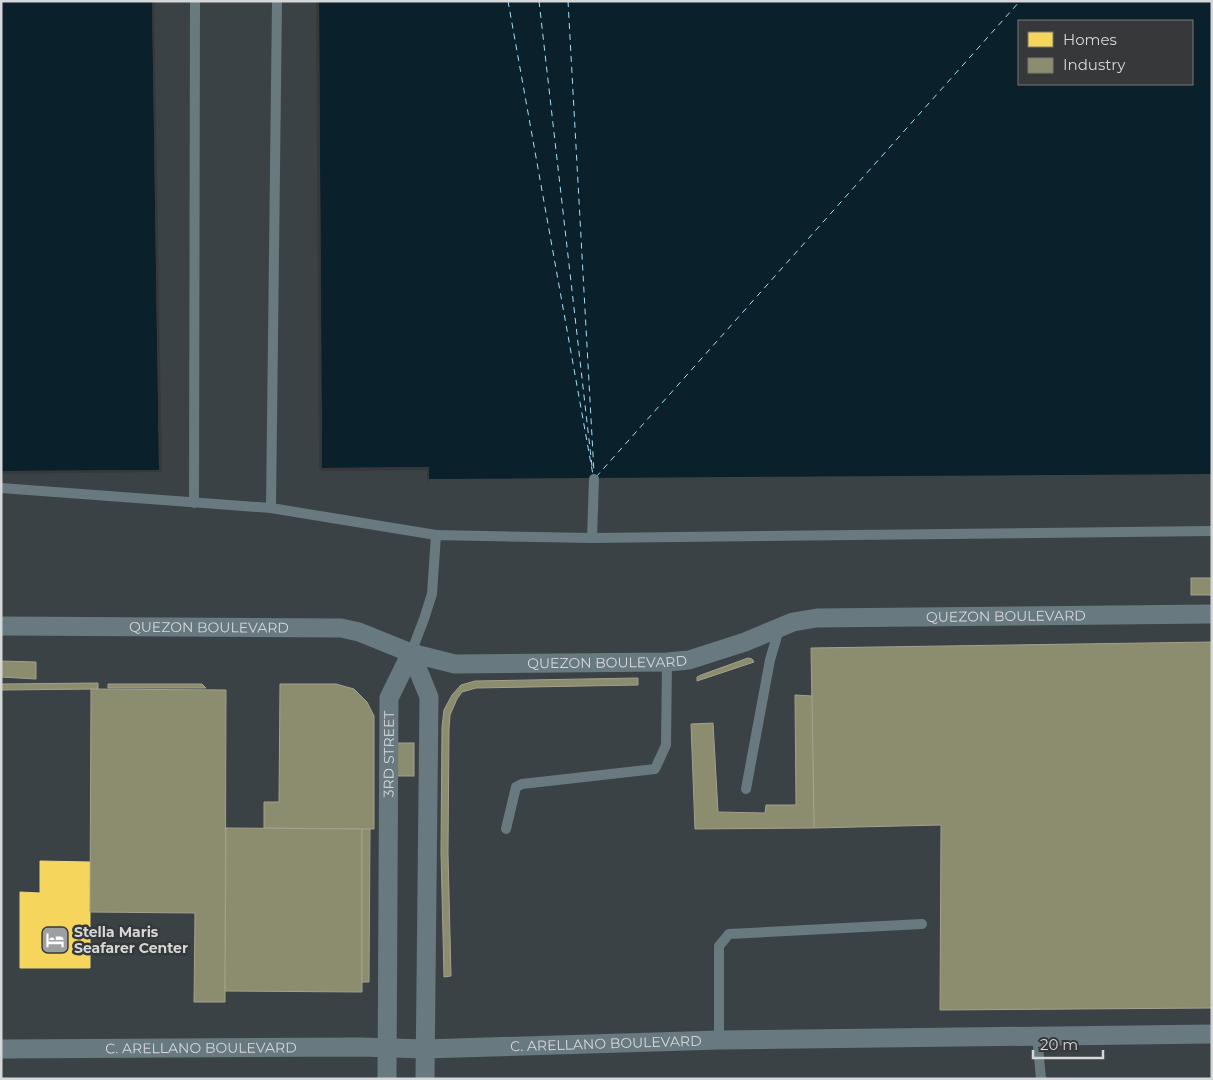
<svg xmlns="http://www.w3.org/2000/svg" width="1213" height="1080" viewBox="0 0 1213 1080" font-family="Montserrat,sans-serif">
<rect width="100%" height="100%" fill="#373839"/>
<!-- built -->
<polygon fill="#3a4246" points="152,1 319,1 322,468 429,467 430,479 1212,474 1212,1079 1,1079 1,471 159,470"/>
<!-- water -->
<g fill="#0a202a" fill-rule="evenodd">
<polygon points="1,1 152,1 159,470 1,471"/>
<path d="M319 1H1212V474L429 479V467L322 468ZM1019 21H1192V84H1019Z"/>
</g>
<!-- pier -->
<g fill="#373839">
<polygon points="152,1 154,1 162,471 159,472 1,474 1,471 159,470"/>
<polygon points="316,1 319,1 322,468 429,467 429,482 427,480 427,470 322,471 319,469"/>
</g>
<!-- homes -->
<polygon fill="#f6d55c" stroke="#ecd681" points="40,861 90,862 90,968 20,968 20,892 40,893"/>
<!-- industry -->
<g fill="#8c8c6e" stroke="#a2a28e">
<rect x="1191" y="578" width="21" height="17"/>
<polygon points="1212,642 1212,1008 940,1010 941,825 814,828 811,648"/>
<polygon points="748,658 752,659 754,662 697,681 697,677 701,675"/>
<polygon points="1,661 36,662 36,679 1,677"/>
<polygon points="638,678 638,685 476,688 462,692 457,699 450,715 449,729 448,853 451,976 444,977 441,852 442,727 444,710 452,695 461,685 475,681"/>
<polygon points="98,683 98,689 1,690 1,684"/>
<polygon points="108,684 202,684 206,688 108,688"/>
<polygon points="280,684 336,684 354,689 367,702 374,716 374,829 264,828 264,802 279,802"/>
<polygon points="91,689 226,690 225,1002 194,1002 195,913 90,912"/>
<polygon points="795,695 812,696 814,828 695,829 691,724 713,723 718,812 765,813 766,805 796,805"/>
<rect x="393" y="743" width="21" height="33"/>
<polygon points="226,828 362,829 362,992 225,991"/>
<polygon points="362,829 370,829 369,982 362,982"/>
</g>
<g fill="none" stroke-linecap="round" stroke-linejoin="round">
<!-- ferry -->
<g stroke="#a3e0fc" stroke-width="1" stroke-dasharray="6 5" stroke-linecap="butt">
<polyline points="508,1 593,475"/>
<polyline points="539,1 592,466"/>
<polyline points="568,1 594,473"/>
<polyline points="596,477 1020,1"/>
</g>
<!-- service -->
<g stroke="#687980" stroke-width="10">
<polyline points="1,488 271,508 436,535"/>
<polyline points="194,503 195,1"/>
<polyline points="271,508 277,1"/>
<polyline points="592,538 594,479"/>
<polyline points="411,653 424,619 432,594 436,535 592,538 1212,531"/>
<polyline points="746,789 770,660 779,629"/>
<polyline points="506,829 516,787 522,784 655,769 666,745 667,662"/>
<polyline points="1037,1036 1041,1079"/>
<polyline points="719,1040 719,946 729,934 922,924"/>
</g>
<!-- minor -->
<g stroke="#687980" stroke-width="19">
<path id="s1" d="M1 626 341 628 359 632 411 653 455 664 667 662 689 660 745 642 793 622 817 618 1212 614"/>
<polyline points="411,653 429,697 425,1079"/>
<path id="s2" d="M1 1049 361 1047 424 1049 719 1040 1212 1034"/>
<path id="s3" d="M387 1079 389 698 411 653"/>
</g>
</g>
<!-- icons -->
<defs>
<g id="hotel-square" transform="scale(1.4375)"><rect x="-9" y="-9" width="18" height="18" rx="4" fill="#9e9fa0" stroke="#36383a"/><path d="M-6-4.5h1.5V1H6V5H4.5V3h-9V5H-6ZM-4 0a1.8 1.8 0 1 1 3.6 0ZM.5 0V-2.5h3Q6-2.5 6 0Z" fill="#fff"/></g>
</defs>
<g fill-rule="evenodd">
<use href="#hotel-square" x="55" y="940"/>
</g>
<g text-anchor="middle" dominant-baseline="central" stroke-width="5" stroke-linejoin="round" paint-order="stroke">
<!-- street labels -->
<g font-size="14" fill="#d6d7d8" stroke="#36383a">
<text stroke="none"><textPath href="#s1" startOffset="1018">QUEZON BOULEVARD</textPath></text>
<text stroke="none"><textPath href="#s1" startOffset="208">QUEZON BOULEVARD</textPath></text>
<text stroke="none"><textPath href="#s1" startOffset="612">QUEZON BOULEVARD</textPath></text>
<text stroke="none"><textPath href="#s3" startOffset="325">3RD STREET</textPath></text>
<text stroke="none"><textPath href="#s2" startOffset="605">C. ARELLANO BOULEVARD</textPath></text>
<text stroke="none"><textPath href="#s2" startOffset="200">C. ARELLANO BOULEVARD</textPath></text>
</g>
<!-- poi labels -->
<g font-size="14" font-weight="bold" fill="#d6d7d8" stroke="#36383a" text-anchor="start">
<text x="74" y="932">Stella Maris<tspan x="74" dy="16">Seafarer Center</tspan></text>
</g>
</g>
<!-- border -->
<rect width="1213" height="1080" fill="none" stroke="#d6d7d8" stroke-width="5"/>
<!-- legend -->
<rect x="1018" y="20" width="175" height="65" fill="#36383a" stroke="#767879"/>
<rect x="1028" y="32" width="25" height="15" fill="#f6d55c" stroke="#767879"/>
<text x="1063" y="45" font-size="15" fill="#d6d7d8">Homes</text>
<rect x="1028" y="58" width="25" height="15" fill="#8c8c6e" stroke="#767879"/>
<text x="1063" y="70" font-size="15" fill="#d6d7d8">Industry</text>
<!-- scale -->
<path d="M1033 1050v8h70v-8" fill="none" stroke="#d6d7d8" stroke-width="2.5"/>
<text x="1040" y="1050" font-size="15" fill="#d6d7d8" stroke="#36383a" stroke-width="4" paint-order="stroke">20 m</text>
</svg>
